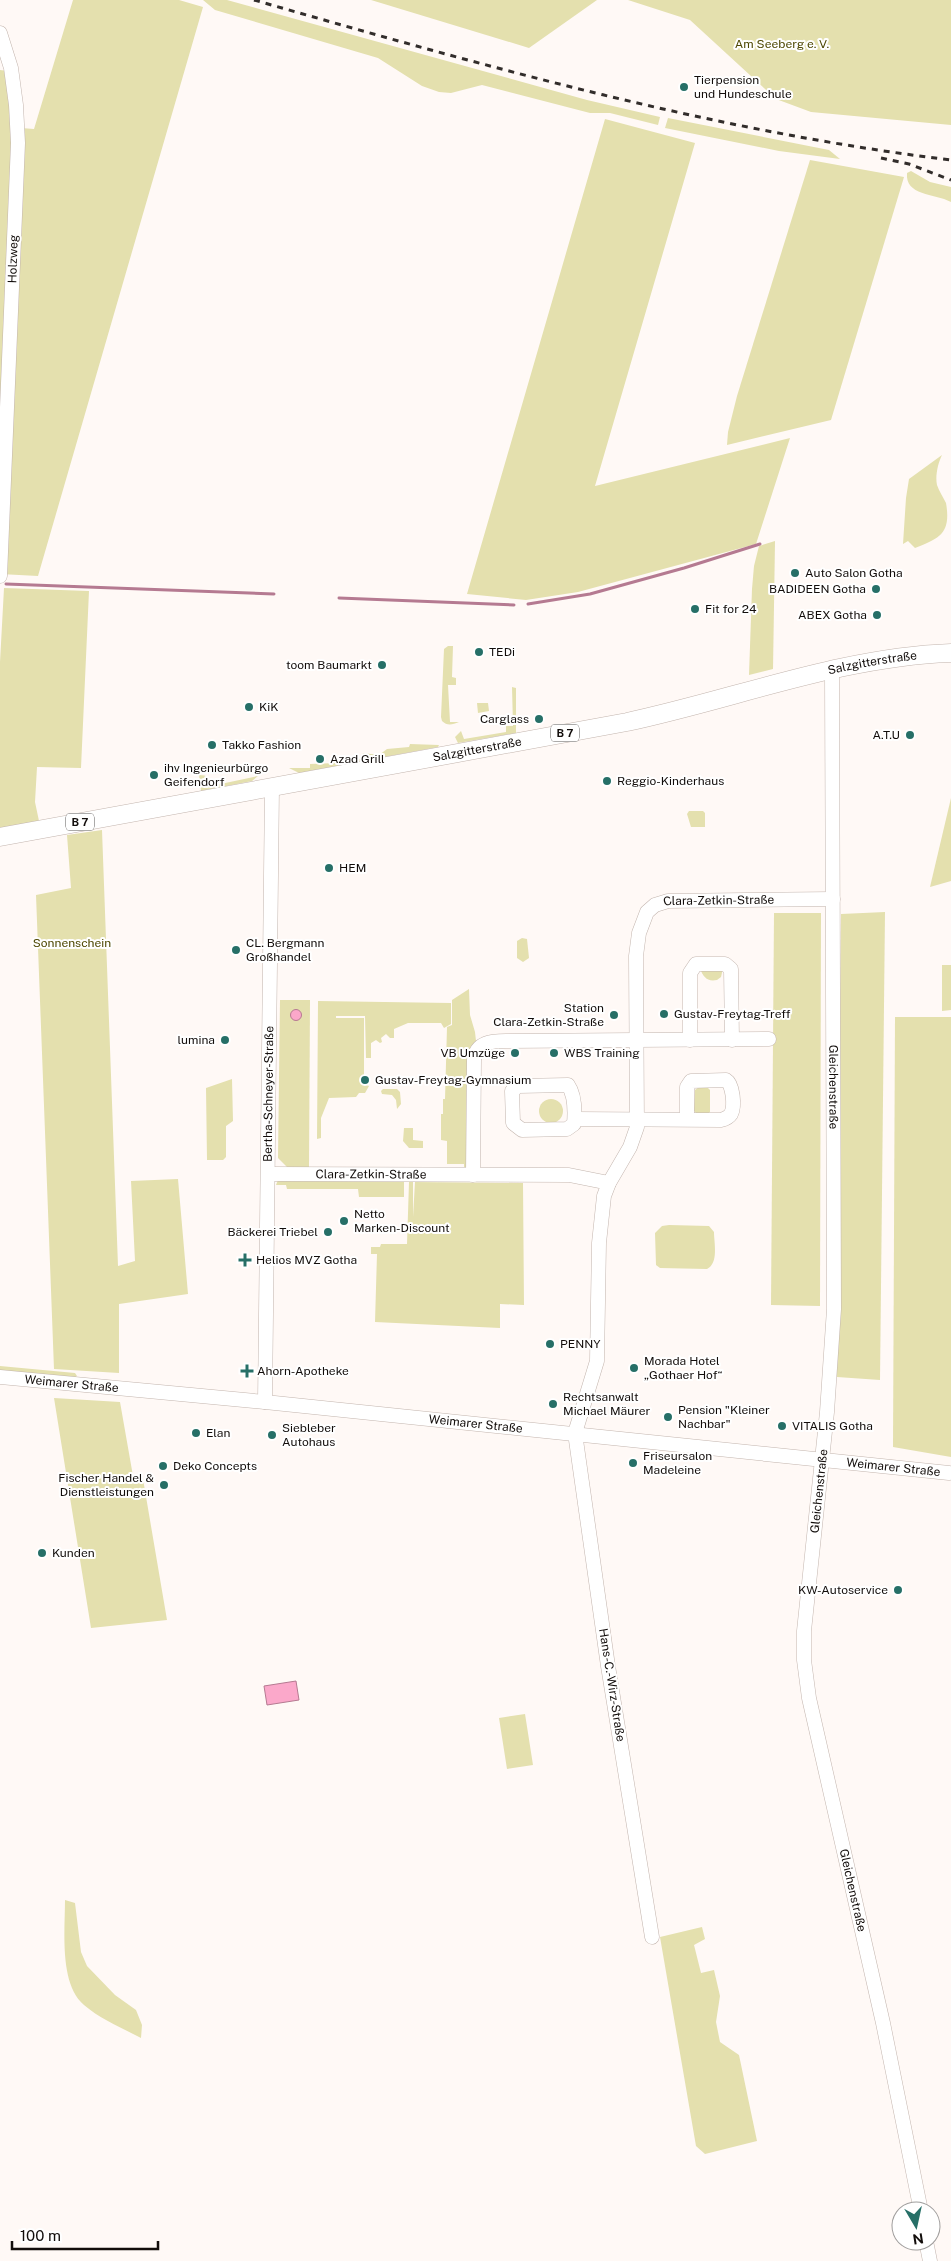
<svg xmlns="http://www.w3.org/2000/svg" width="951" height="2261" viewBox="0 0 951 2261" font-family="'Public Sans',sans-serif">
<rect width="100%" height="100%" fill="#fff9f6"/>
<!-- green -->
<g fill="#e4e0ae">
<polygon points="73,0 179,0 203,7 38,576 0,574 0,70 16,72 21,128 34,129"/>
<polygon points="203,0 227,0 587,100 660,117 658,125 610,113 590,113 482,85 451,93 439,92 422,86 378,58 215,10"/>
<polygon points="371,0 597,0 529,48"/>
<polygon points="628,0 951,0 951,125 811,112 776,99 690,20"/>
<polygon points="668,118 829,150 840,159 779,151 665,128"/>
<polygon points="605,119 695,143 595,486 790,438 756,544 578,592 526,600 467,594"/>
<polygon points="810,160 904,177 831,420 727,445 728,432 737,396"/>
<path d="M911 171 930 182 951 187V202C934 193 905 196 907 173Z"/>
<path d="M942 455C938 463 935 476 937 485 939 491 943 497 946 503 951 532 941 538 915 548L908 541 903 544 906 498 909 479Z"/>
<polygon points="775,541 773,669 749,675 752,589 754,566 759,546"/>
<polygon points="4,588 89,591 81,768 37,767 35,802 39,821 0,828 0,662"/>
<path d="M448 646H453L452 677 456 678V685H448L450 722H459C452 725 447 726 442 721L441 717 444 649Z"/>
<polygon points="512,687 516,688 516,733 458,743 455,737 461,731 464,739 506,732 506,726 513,726"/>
<polygon points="477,703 488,703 489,711 478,713"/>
<polygon points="410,744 439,745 438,747 299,773 289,768 310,768 310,764 336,763 337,758 361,759 363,753 379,755 387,749 409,747"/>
<path d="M199 775C208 775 209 778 211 786L258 776 252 781 201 791Z"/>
<polygon points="951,798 951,881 930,887"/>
<polygon points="689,811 703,811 705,813 705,827 691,827 687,814"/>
<polygon points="102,830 118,1266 135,1261 131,1181 178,1179 188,1294 119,1304 119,1373 54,1369 36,895 71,888 67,835"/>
<polygon points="885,912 880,1380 837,1377 841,914"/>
<polygon points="774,913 821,913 820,1306 771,1305"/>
<polygon points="522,938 527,939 529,958 523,962 517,958 517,941"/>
<polygon points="942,965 951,965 951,1010 942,1011"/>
<path d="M700 968H723L721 977 717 980C707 982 703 977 700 968Z"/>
<polygon points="469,989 470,1015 475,1032 476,1041 468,1055 468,1167 464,1172 464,1164 447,1164 447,1141 441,1140 441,1114 443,1114 443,1099 445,1099 447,1027 452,1025 452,1000"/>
<polygon points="280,1000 310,1000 309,1167 287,1167 278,1158"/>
<polygon points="318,1001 451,1003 451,1024 444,1028 441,1023 408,1023 394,1029 394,1038 390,1038 386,1034 381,1038 382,1042 380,1043 376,1040 371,1043 371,1058 366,1058 365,1016 336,1016 336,1018 364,1018 364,1084 369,1086 365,1093 359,1093 356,1097 329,1098 321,1118 321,1138 317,1139"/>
<polygon points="895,1017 951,1017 951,1457 893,1447"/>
<polygon points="232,1079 233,1121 226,1126 226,1157 223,1160 207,1160 206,1088"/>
<polygon points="699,1087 707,1087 710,1090 710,1112 706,1115 698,1115 694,1111 695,1090"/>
<polygon points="383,1089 397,1089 400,1092 401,1104 397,1109 396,1100 392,1095 382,1094 381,1091"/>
<circle cx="551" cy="1111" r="12"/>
<polygon points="404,1128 413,1128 413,1140 423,1141 423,1148 409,1148 403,1141"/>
<polygon points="278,1180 404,1181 404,1197 359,1197 358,1189 287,1189 286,1185 276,1185"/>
<polygon points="409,1182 413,1182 413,1217 415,1182 523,1183 524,1305 500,1304 500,1328 375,1322 377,1254 371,1254 371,1247 380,1247 381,1244 407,1244"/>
<path d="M669 1225 709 1226 714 1232C714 1243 719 1263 707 1269L660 1268 656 1265 655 1233 662 1226Z"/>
<polygon points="0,1366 75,1373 77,1376 74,1378 0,1371"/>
<polygon points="54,1398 120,1402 133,1476 143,1479 167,1620 91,1628"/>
<polygon points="525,1714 533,1765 507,1769 499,1718"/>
<path d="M65 1900 75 1903 81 1952 87 1966 115 1995 136 2010 142 2025 141 2038C122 2028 100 2019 84 2005 59 1984 65 1930 65 1900Z"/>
<polygon points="702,1927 705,1939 694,1945 701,1973 714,1970 720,1996 716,2022 720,2042 739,2055 757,2141 705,2154 696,2146 660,1937"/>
</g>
<!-- water -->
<g fill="#fba8ca" stroke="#b57a91">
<circle cx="296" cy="1015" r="5.5"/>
<polygon points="296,1681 299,1700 267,1705 264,1686"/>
</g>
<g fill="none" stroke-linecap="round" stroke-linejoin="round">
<!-- stream -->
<g stroke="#b57a91" stroke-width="3">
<polyline points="6,584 274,594"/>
<polyline points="339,598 514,605"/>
<polyline points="528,604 590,594 684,568 760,544"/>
</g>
<!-- minor casing -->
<g stroke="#c3b5ae" stroke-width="15">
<g id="minor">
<polyline points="0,33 11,68 16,105 18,143 0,576"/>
<path id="s1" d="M832 669 834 1309 827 1412 804 1631V1660L809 1698 883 2023 921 2211"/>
<polyline points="690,1040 690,973 696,964 725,964 731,969 732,1040"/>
<path d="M568 1085C575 1095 575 1112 574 1124L567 1129 522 1130 513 1123 512 1091 518 1086Z"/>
<path d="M575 1119 721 1120C725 1119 729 1117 731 1114 735 1106 733 1084 726 1080L691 1081 687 1087V1120"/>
<path id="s2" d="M269 1174 569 1175 609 1183"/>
<path d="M473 1175 474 1060C476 1042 492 1041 506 1041L769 1039"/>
<path id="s3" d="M0 1377 265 1402 949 1473"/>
<path id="s4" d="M265 1402 272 787"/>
<path id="s5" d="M652 1937 608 1666 575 1433 597 1361 599 1243 604 1196 609 1183 630 1147 637 1127 636 956 639 933 647 912 655 905 668 901 833 899"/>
<polyline points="926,2241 930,2261"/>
</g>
</g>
<!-- major casing -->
<g stroke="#c3b5ae" stroke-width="19">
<g id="major">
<path id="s6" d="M0 837 627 722C735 699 840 657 951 653"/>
</g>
</g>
<!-- minor -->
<use href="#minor" stroke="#fff" stroke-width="14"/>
<!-- major -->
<use href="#major" stroke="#fff" stroke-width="18"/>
<!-- rail -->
<g stroke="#322d2b" stroke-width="3" stroke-dasharray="6 6" stroke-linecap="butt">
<path d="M254 0C485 66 711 131 951 160"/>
<polyline points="881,158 909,164 951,180"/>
</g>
</g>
<!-- markers -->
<g fill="#266f67" stroke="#fff" stroke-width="2">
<circle cx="684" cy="87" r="5"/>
<circle cx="795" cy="573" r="5"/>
<circle cx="876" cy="589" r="5"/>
<circle cx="695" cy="609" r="5"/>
<circle cx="877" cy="615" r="5"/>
<circle cx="479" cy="652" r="5"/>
<circle cx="382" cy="665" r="5"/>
<circle cx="249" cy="707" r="5"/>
<circle cx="539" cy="719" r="5"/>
<circle cx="910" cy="735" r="5"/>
<circle cx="212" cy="745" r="5"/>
<circle cx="320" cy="759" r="5"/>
<circle cx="154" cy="775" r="5"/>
<circle cx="607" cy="781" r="5"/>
<circle cx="329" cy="868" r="5"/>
<circle cx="236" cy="950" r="5"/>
<circle cx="664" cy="1014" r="5"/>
<circle cx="614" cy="1015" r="5"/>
<circle cx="225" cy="1040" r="5"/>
<circle cx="515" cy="1053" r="5"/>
<circle cx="554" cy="1053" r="5"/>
<circle cx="365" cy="1080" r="5"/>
<circle cx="344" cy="1221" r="5"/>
<circle cx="328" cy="1232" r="5"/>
<path d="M242.5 1252.5h5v5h5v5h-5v5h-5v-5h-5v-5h5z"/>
<circle cx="550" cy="1344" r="5"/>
<circle cx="634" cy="1368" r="5"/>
<path d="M244.5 1363.5h5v5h5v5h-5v5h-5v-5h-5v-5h5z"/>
<circle cx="553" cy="1404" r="5"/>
<circle cx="668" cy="1417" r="5"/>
<circle cx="782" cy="1426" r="5"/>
<circle cx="196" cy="1433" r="5"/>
<circle cx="272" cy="1435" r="5"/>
<circle cx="633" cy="1463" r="5"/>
<circle cx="163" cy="1466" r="5"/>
<circle cx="164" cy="1485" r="5"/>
<circle cx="42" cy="1553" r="5"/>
<circle cx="898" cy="1590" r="5"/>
</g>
<g text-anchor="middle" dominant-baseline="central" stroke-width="4" stroke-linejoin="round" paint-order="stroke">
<!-- shield labels -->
<g fill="#fff" stroke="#595654" stroke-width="1">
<rect x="551" y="724.5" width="28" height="17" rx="4"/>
<rect x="66" y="813.5" width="28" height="17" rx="4"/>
</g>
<g font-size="11" font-weight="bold" fill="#120d0b">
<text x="565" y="733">B 7</text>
<text x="80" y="822">B 7</text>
</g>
<!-- park labels -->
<g font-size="12" fill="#4e4803" stroke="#fff">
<text x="782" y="44">Am Seeberg e. V.</text>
<text x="72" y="943">Sonnenschein</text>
</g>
<!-- poi labels -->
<g font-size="12" fill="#120d0b" stroke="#fff" text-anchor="start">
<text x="694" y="80">Tierpension<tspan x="694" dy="14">und Hundeschule</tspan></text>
<text x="805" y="573">Auto Salon Gotha</text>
<text x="866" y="589" text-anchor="end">BADIDEEN Gotha</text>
<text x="705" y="609">Fit for 24</text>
<text x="867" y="615" text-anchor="end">ABEX Gotha</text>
<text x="489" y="652">TEDi</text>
<text x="372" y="665" text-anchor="end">toom Baumarkt</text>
<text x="259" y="707">KiK</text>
<text x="529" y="719" text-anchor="end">Carglass</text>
<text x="900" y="735" text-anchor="end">A.T.U</text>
<text x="222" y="745">Takko Fashion</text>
<text x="330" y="759">Azad Grill</text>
<text x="164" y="768">ihv Ingenieurbürgo<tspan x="164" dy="14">Geifendorf</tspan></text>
<text x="617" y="781">Reggio-Kinderhaus</text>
<text x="339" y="868">HEM</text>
<text x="246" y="943">CL. Bergmann<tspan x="246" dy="14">Großhandel</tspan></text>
<text x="604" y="1008" text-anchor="end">Station<tspan x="604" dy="14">Clara-Zetkin-Straße</tspan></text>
<text x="674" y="1014">Gustav-Freytag-Treff</text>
<text x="215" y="1040" text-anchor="end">lumina</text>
<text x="505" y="1053" text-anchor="end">VB Umzüge</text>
<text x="564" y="1053">WBS Training</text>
<text x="375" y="1080">Gustav-Freytag-Gymnasium</text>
<text x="354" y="1214">Netto<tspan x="354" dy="14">Marken-Discount</tspan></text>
<text x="318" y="1232" text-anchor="end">Bäckerei Triebel</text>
<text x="256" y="1260">Helios MVZ Gotha</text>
<text x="560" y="1344">PENNY</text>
<text x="644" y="1361">Morada Hotel<tspan x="644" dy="14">„Gothaer Hof“</tspan></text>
<text x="257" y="1371">Ahorn-Apotheke</text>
<text x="563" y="1397">Rechtsanwalt<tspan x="563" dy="14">Michael Mäurer</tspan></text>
<text x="678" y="1410">Pension "Kleiner<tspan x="678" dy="14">Nachbar"</tspan></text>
<text x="792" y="1426">VITALIS Gotha</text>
<text x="282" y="1428">Siebleber<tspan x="282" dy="14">Autohaus</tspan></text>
<text x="206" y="1433">Elan</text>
<text x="643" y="1456">Friseursalon<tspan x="643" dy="14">Madeleine</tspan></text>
<text x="173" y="1466">Deko Concepts</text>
<text x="154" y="1478" text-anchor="end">Fischer Handel &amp;<tspan x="154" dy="14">Dienstleistungen</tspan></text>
<text x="52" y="1553">Kunden</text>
<text x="888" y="1590" text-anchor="end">KW-Autoservice</text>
</g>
<!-- street labels -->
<g font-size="12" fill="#120d0b" stroke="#fff">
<text transform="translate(13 259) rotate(-88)">Holzweg</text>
<text stroke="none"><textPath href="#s6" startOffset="890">Salzgitterstraße</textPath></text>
<text stroke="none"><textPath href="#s6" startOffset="485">Salzgitterstraße</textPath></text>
<text stroke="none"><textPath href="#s5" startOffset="1119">Clara-Zetkin-Straße</textPath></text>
<text stroke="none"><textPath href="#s1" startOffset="418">Gleichenstraße</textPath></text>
<text stroke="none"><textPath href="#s4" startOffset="308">Bertha-Schneyer-Straße</textPath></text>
<text stroke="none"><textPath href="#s2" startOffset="102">Clara-Zetkin-Straße</textPath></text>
<text stroke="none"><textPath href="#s3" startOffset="72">Weimarer Straße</textPath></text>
<text stroke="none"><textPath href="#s3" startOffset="478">Weimarer Straße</textPath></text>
<text stroke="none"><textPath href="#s3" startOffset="898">Weimarer Straße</textPath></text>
<text transform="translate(819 1491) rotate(-84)">Gleichenstraße</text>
<text transform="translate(612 1685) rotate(81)">Hans-C.-Wirz-Straße</text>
<text stroke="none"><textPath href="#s1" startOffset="1228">Gleichenstraße</textPath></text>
</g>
</g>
<!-- north arrow -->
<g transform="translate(916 2226) rotate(171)"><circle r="24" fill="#ffffff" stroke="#a09e9d"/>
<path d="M0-4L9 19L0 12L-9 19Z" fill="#266f67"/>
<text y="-8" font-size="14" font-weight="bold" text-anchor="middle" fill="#120d0b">N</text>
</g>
<!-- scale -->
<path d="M12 2241v8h146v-8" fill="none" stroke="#120d0b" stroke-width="2.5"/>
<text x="20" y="2241" font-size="15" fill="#120d0b" stroke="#ffffff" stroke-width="4" paint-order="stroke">100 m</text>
</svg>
